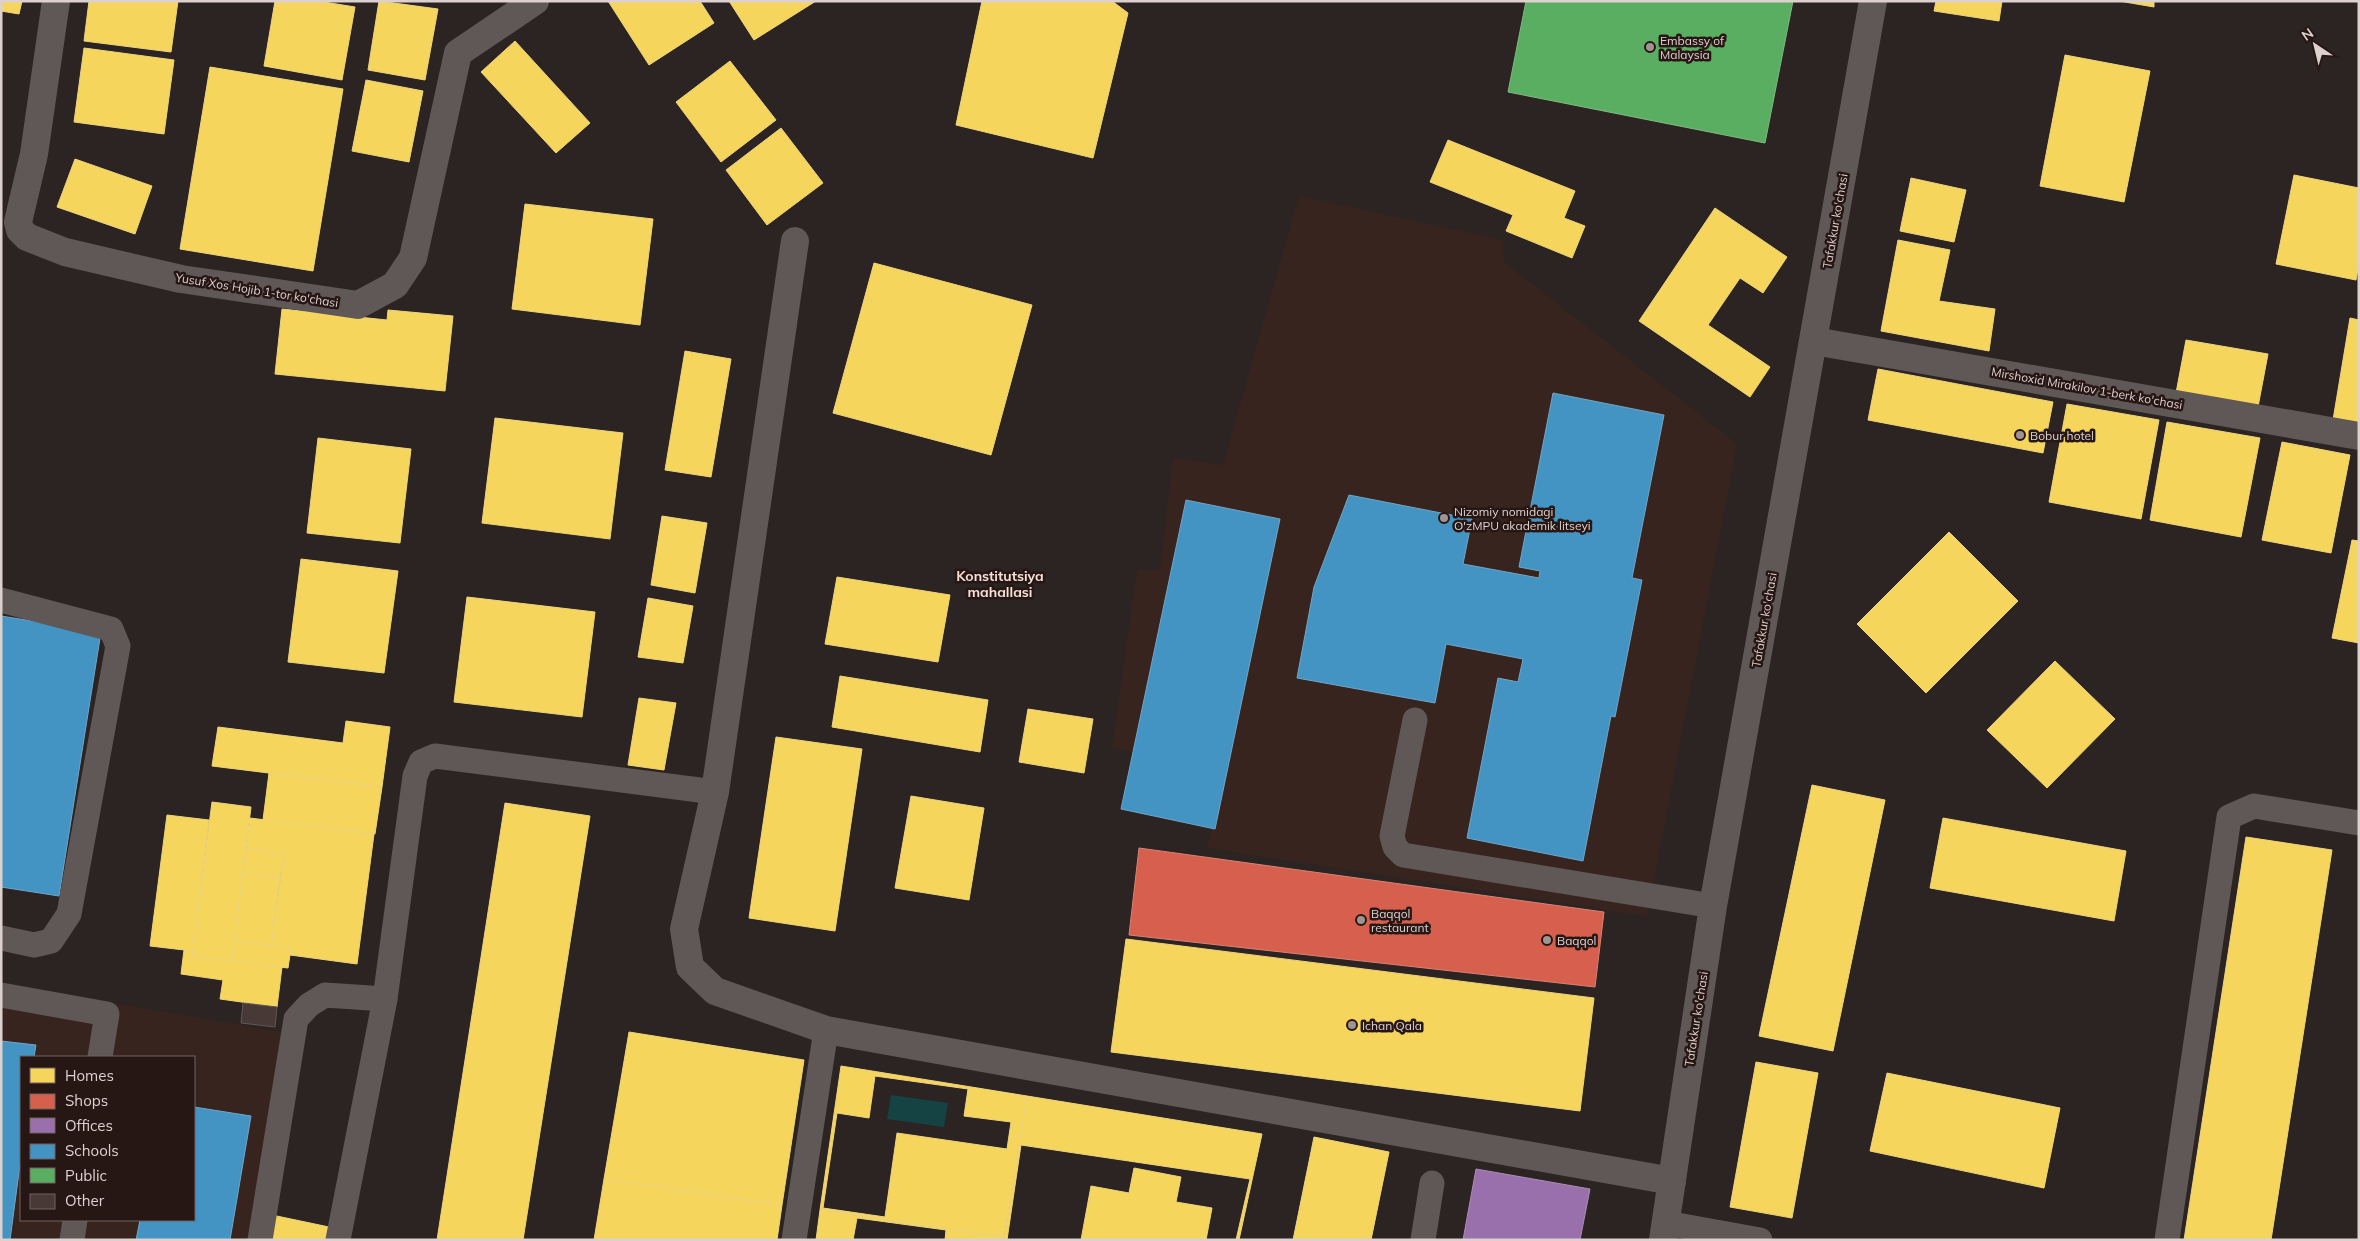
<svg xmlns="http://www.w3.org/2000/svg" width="2360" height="1241" viewBox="0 0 2360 1241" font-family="Mulish,sans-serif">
<rect width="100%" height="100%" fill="#2c2422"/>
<!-- built -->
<g fill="#38241f" fill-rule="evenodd">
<polygon points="1299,196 1502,240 1505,263 1737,444 1647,916 1207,848 1226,768 1112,748 1137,570 1160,570 1173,458 1223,465"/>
<path d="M1 984 286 1033 249 1240H1ZM21 1057H194V1220H21Z"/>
</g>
<!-- water -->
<polygon fill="#154344" points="891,1095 948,1103 944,1127 887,1119"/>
<!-- homes -->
<g fill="#f6d55c" stroke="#eed47e" fill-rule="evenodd">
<polygon points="1,1 22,1 19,14 1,11"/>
<polygon points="89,1 178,1 171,52 84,41"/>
<polygon points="275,1 318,1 355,7 342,80 264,66"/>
<polygon points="379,1 438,9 425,80 368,70"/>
<polygon points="608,1 700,1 714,23 649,65"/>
<polygon points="729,1 816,1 754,40"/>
<polygon points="1112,1 1128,13 1093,158 956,125 982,1"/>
<polygon points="1936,1 2002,1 1999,21 1934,11"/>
<polygon points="2119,1 2154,1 2154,7"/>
<polygon points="515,41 590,123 556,153 481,72"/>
<polygon points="84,48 174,60 164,134 74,122"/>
<polygon points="2065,55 2150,71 2124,202 2040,186"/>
<polygon points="730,61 776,120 721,162 676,102"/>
<polygon points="210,67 343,89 313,271 180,249"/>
<polygon points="366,80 423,91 409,162 352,151"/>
<polygon points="781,128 823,183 767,225 726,170"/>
<polygon points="1448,140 1575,191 1564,218 1585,226 1572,258 1506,231 1513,215 1430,182"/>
<polygon points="75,159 152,186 135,234 57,207"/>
<polygon points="2294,175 2359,188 2359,264 2356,280 2276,264"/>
<polygon points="1911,178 1966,190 1954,242 1900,231"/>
<polygon points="525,204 653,219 640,325 512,309"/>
<polygon points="1715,208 1787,257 1763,293 1740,278 1708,325 1770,367 1750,397 1639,321"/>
<polygon points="1898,240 1950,250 1939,301 1995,309 1989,351 1881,331"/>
<polygon points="874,263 1032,305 991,455 833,413"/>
<polygon points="282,309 387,320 388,310 453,316 445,391 275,374"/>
<polygon points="2350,318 2359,320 2359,425 2333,420"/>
<polygon points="2186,340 2268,354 2258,407 2176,393"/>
<polygon points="685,351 731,359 711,477 665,470"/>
<polygon points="1878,369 2053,402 2043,453 1868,420"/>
<polygon points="2067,404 2159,420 2141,519 2049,502"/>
<polygon points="495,418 623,433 610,539 482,523"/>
<polygon points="2167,422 2260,438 2241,537 2150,520"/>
<polygon points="318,438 411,449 400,543 307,533"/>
<polygon points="2282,442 2350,455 2331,553 2262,540"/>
<polygon points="662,516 707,523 695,593 651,585"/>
<polygon points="1949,532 2018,601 1926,693 1857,624"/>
<polygon points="2352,540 2359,541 2359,643 2332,638"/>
<polygon points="301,559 398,571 384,673 288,662"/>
<polygon points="837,577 950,595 938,662 825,644"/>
<polygon points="467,597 595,612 582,717 454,702"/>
<polygon points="648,598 693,606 683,663 638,657"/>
<polygon points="2055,661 2115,719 2047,788 1987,730"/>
<polygon points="840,676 988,700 980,752 832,727"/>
<polygon points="639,698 676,703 664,770 628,765"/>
<polygon points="1028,709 1093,719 1084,773 1019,762"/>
<polygon points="346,721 390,727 382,787 212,766 218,727 343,743"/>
<polygon points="776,737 862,749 835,931 749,918"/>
<polygon points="269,773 382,787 375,834 263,820"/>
<polygon points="1812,785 1885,800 1833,1051 1759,1036"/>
<polygon points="911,796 984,808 969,900 895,888"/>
<polygon points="212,802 251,807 232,961 192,956"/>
<polygon points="505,803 590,816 523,1240 437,1240"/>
<polygon points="167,815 209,820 193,951 150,946"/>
<polygon points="250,818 374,834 357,964 290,955 291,948 271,946 284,854 246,849"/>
<polygon points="1943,818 2126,851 2114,921 1930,888"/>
<polygon points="2246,837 2332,850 2271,1240 2184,1240"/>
<polygon points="246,849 284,854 280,878 243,873"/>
<polygon points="243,873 280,878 271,946 234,941"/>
<polygon points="1126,939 1594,998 1580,1111 1111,1052"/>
<polygon points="234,941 291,948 288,968 232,961"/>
<polygon points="184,950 193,951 192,956 282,967 277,1007 220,999 223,980 181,974"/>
<polygon points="629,1032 804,1060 782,1205 604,1179"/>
<polygon points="1756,1062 1818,1073 1792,1218 1730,1207"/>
<path d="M841 1066 1027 1096 1004 1237 820 1210ZM875 1076 968 1089 964 1116 1011 1122 1007 1149 897 1133 885 1217 823 1208 837 1113 869 1118Z"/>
<polygon points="1887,1073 2060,1108 2044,1188 1870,1151"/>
<polygon points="1027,1096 1262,1134 1239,1240 1236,1240 1250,1179 1021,1145 1007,1240 1004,1240"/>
<polygon points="1314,1137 1389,1152 1371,1240 1293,1240"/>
<polygon points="1134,1168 1181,1177 1176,1202 1212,1208 1206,1240 1081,1240 1091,1186 1129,1193"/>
<polygon points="604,1179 782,1205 777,1240 594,1240"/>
<polygon points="820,1210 1004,1237 1004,1240 945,1240 946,1230 857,1218 853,1240 816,1240"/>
<polygon points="272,1215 329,1227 327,1240 268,1240"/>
</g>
<!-- shops -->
<polygon fill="#d6604d" stroke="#d88274" points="1139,848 1604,912 1595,987 1129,935"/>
<!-- offices -->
<polygon fill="#9970ab" stroke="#ad8db6" points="1476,1169 1590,1189 1580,1240 1463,1240"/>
<!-- schools -->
<g fill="#4393c3" stroke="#71a6c7">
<polygon points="1553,393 1664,415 1632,578 1642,580 1615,717 1611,716 1583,861 1467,838 1498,678 1518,682 1523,659 1446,644 1435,703 1297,678 1314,587 1349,495 1472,519 1463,564 1539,578 1540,571 1519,567"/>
<polygon points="1186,500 1280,519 1215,829 1121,809"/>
<polygon points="1,616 101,632 59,896 1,887"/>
<polygon points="1,1041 36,1045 34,1057 21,1057 21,1157 10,1240 1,1240"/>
<polygon points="194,1107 251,1116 230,1240 136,1240 140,1220 194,1220"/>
</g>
<!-- public -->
<polygon fill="#5aae61" stroke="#81b882" points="1526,1 1793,1 1765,143 1508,92"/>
<!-- building -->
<polygon fill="#483936" stroke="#5f5856" points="243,1003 277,1007 275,1027 241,1023"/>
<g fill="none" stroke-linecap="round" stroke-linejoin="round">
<!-- lane -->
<g stroke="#605856" stroke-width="25">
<polyline points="1,600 111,629 118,646 69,914 51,941 34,945 1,938"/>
<polyline points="1415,720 1392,836 1395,847 1403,855 1713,906"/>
<polyline points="1,995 107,1014 100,1057"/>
<polyline points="1666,1223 1760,1240"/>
<polyline points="72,1240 75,1220"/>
<polyline points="260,1240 296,1019 309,1005 325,995 385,999"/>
<polyline points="338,1240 385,999 415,776 421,762 435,756 715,792"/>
<polyline points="794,1240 826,1030"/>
<polyline points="1423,1240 1432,1183"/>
<polyline points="2167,1240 2229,817 2254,806 2359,823"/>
</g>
<!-- street -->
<g stroke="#605856" stroke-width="28">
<polyline points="56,1 34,154 18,222 20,230 27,237 65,252 181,279 358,305 395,285 413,258 458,53 535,1"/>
<polyline points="795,241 715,792 684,929 690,967 715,991 826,1030 1672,1181"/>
<polyline points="1814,341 2359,436"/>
<polyline points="1663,1240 1713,906 1873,1"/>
</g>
</g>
<!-- markers -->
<g fill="#9f9492" stroke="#271714" stroke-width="2">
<circle cx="1650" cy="47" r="5"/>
<circle cx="2020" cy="435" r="5"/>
<circle cx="1444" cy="518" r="5"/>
<circle cx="1361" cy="920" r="5"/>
<circle cx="1547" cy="940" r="5"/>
<circle cx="1352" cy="1025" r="5"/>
</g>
<g text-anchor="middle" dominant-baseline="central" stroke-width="5" stroke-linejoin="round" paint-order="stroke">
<!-- poi labels -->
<g font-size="12" fill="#ddd1cf" stroke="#271714" text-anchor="start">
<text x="1660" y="40">Embassy of<tspan x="1660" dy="14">Malaysia</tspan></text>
<text x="2030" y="435">Bobur hotel</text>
<text x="1454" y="511">Nizomiy nomidagi<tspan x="1454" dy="14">O'zMPU akademik litseyi</tspan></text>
<text x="1371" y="913">Baqqol<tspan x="1371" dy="14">restaurant</tspan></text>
<text x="1557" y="940">Baqqol</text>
<text x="1362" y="1025">Ichan Qala</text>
</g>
<!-- street labels -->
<g font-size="12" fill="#ddd1cf" stroke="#271714">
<text transform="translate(1835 221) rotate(-80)">Tafakkur ko'chasi</text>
<text transform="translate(257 290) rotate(9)">Yusuf Xos Hojib 1-tor ko'chasi</text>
<text transform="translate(2087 388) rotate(10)">Mirshoxid Mirakilov 1-berk ko'chasi</text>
<text transform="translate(1764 620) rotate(-80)">Tafakkur ko'chasi</text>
<text transform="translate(1696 1019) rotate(-81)">Tafakkur ko'chasi</text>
</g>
<!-- neighbourhood labels -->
<g font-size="14" font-weight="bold" fill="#f5dfd9" stroke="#271714">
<text x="1000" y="576">Konstitutsiya<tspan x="1000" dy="16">mahallasi</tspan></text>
</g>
</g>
<!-- border -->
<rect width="2360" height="1241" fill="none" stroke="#ddd1cf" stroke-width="5"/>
<!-- legend -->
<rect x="20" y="1056" width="175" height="165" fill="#271714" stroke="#70615f"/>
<rect x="30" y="1068" width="25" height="15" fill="#f6d55c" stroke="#70615f"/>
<text x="65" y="1081" font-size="15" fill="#ddd1cf">Homes</text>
<rect x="30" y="1094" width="25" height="15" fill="#d6604d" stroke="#70615f"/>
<text x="65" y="1106" font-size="15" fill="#ddd1cf">Shops</text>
<rect x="30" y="1118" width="25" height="15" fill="#9970ab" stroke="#70615f"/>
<text x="65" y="1131" font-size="15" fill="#ddd1cf">Offices</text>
<rect x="30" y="1144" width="25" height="15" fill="#4393c3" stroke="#70615f"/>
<text x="65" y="1156" font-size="15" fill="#ddd1cf">Schools</text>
<rect x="30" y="1168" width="25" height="15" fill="#5aae61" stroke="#70615f"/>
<text x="65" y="1181" font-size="15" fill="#ddd1cf">Public</text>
<rect x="30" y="1194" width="25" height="15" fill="#483936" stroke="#70615f"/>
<text x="65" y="1206" font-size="15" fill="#ddd1cf">Other</text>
<!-- north arrow -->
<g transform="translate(2315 45) rotate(325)" stroke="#271714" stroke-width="4" paint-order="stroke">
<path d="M0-4L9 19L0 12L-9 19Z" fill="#ddd1cf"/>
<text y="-8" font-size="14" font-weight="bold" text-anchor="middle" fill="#ddd1cf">N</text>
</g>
</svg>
